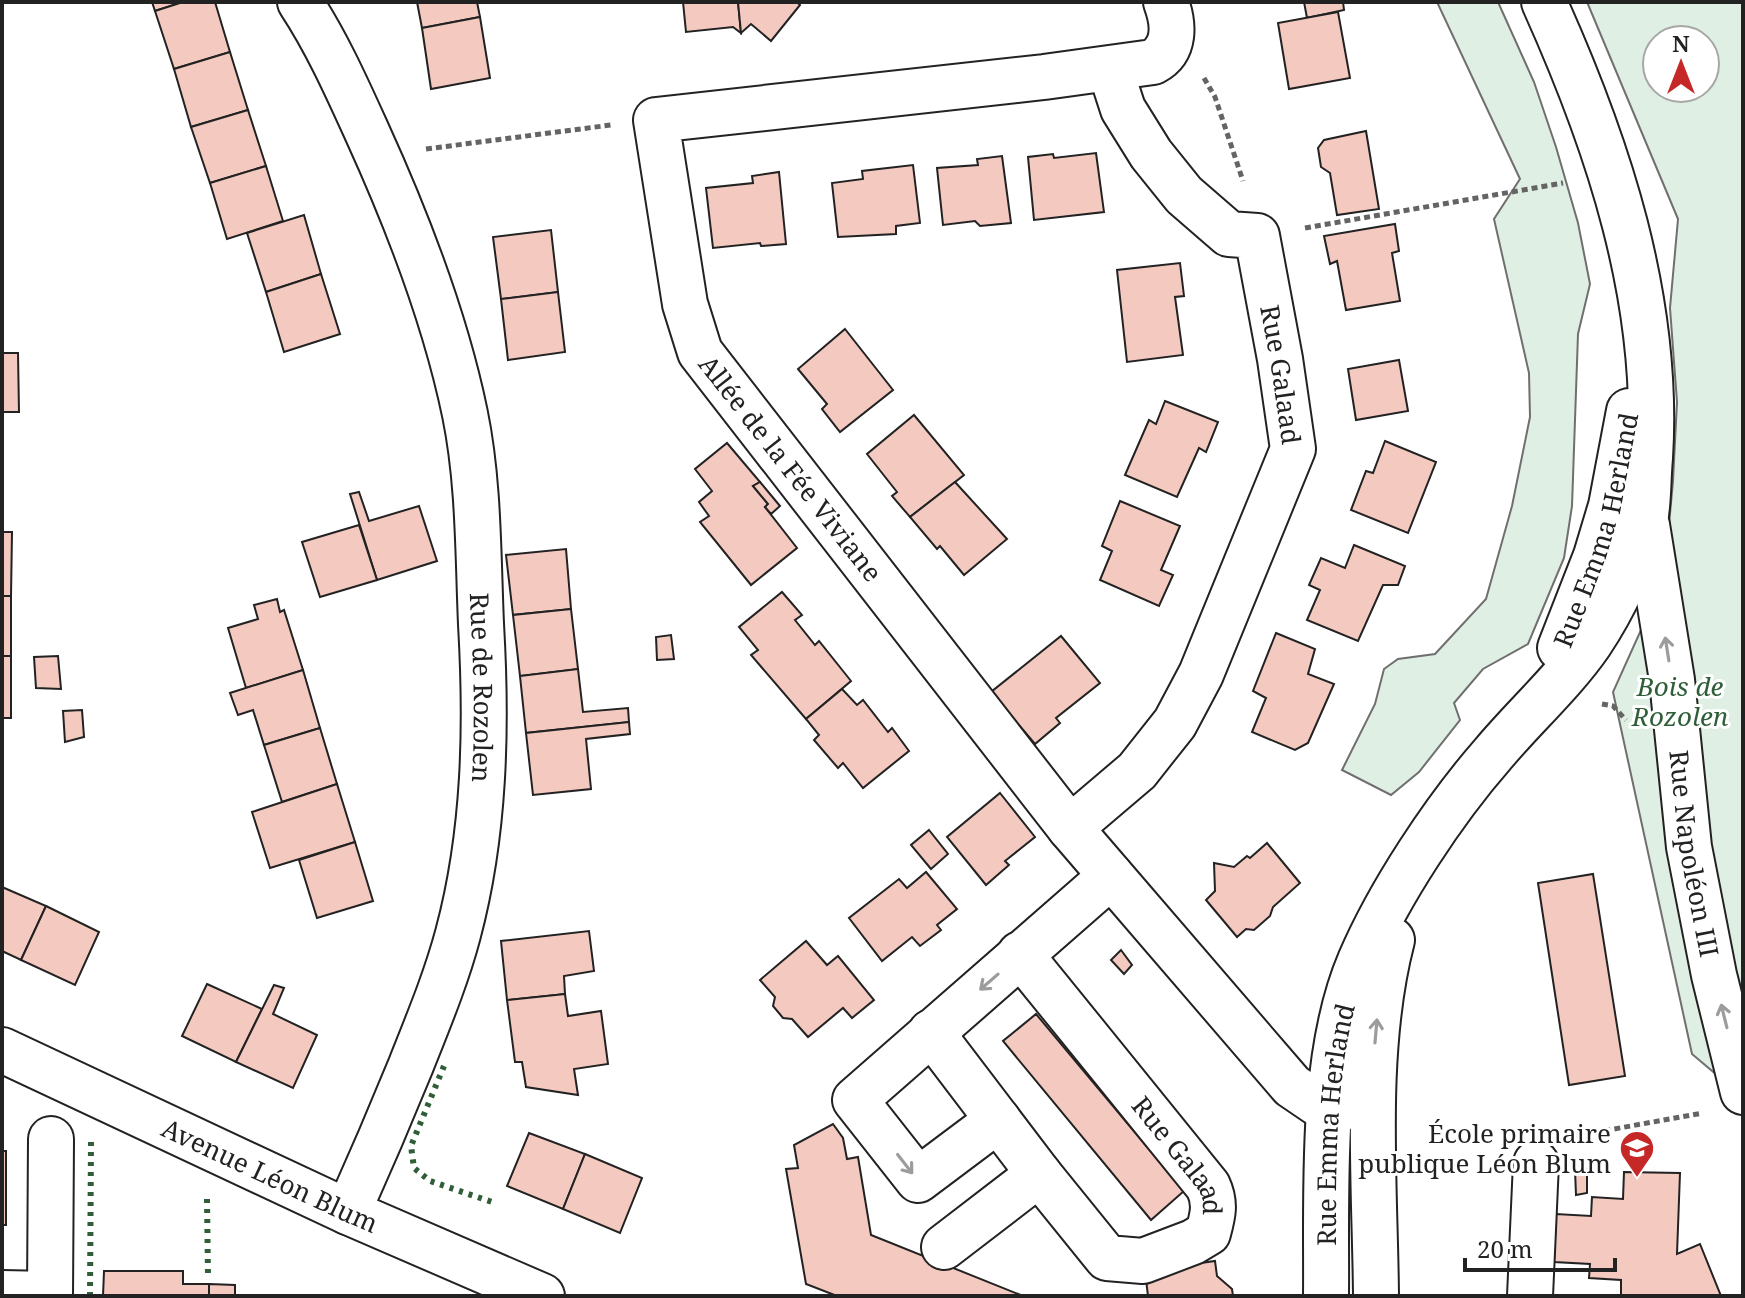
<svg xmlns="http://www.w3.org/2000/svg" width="1745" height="1298" viewBox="0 0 1745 1298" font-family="'Noto Serif',serif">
<rect width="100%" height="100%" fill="#fff"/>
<!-- green -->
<g fill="#e0efe3" stroke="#6f6f6f" stroke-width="2" fill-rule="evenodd">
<polygon points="1437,2 1498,2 1534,82 1556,147 1578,223 1590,284 1578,334 1572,506 1564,558 1528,644 1483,669 1454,703 1460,720 1419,772 1391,795 1342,770 1375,704 1384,669 1398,659 1435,654 1486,599 1512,506 1530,417 1529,373 1494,219 1520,179"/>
<path d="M1587 2H1743V1097L1692 1054 1613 692 1664 579 1673 481 1677 402 1670 308 1678 219ZM1657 40H1705V88H1657Z"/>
</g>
<!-- building -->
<g fill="#f3c9c0" stroke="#222" stroke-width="2">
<polygon points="152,2 183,2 155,11"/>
<polygon points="183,2 215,2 230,52 174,69 155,11"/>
<polygon points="417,2 477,2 480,17 422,28"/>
<polygon points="683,2 738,2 741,33 733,27 686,32"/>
<polygon points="738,2 797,2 800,5 771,41 751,24 741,33"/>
<polygon points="1304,2 1343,2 1344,10 1307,18"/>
<polygon points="1338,12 1350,78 1289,89 1278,23"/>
<polygon points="480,17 490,78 431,89 422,28"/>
<polygon points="230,52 248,110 191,127 174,69"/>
<polygon points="248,110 266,166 210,183 191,127"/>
<polygon points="1366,131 1379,209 1337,215 1330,173 1321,167 1318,148 1324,140"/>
<polygon points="1096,153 1104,212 1034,220 1028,157 1053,154 1054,158"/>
<polygon points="1002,156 1011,223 980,226 975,221 943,225 937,168 978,165 977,159"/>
<polygon points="913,165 920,223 896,226 896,234 838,237 832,183 863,179 862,171"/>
<polygon points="266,166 283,221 227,239 210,183"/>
<polygon points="779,172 786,244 761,246 760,243 713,248 706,188 753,183 752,176"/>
<polygon points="304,215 321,274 266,292 247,233"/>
<polygon points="1395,224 1399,251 1392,253 1400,301 1346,310 1337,261 1330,264 1324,236"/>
<polygon points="551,230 558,292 501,299 493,237"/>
<polygon points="1180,263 1184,296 1175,297 1183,355 1127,362 1117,270"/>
<polygon points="321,274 340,334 284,352 266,292"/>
<polygon points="558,292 565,352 508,360 501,299"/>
<polygon points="845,329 893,390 840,432 822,409 827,404 798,369"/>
<polygon points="2,353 18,353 19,412 2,412"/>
<polygon points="1399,360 1408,411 1356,420 1348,369"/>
<polygon points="1165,401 1218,422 1206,452 1199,448 1177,497 1125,475 1149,420 1156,424"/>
<polygon points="914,415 964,475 910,517 892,496 897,492 867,454"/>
<polygon points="1385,441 1436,462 1408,533 1351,510 1366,471 1373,473"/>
<polygon points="727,443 760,482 753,486 768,504 765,507 797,548 751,585 700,522 709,516 699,502 712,491 695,469"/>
<polygon points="760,482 780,506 771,514 765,507 768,504 753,486"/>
<polygon points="955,482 1007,539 964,575 940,546 937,549 910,517"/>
<polygon points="359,492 369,521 419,506 437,561 377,580 350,494"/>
<polygon points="1120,501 1180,526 1161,570 1173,575 1159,606 1100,580 1112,551 1102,546"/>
<polygon points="359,525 377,580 320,597 302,542"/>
<polygon points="2,532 12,532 11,596 2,596"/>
<polygon points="1354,545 1405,566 1398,585 1383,585 1358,641 1307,620 1320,590 1309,585 1321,558 1345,568"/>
<polygon points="566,549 571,609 513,615 506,555"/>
<polygon points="782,592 802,615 795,620 815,645 819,641 851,681 806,719 751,655 758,650 739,627"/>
<rect x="2" y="596" width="9" height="60"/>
<polygon points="277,599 280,612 284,610 303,670 246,688 228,628 258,619 254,605"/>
<polygon points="571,609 578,669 520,676 513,615"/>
<polygon points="1276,633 1315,649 1308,674 1334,684 1308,743 1295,750 1252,732 1266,698 1253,691"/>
<polygon points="671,635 674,659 657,660 656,637"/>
<polygon points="1061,636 1100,683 1056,718 1060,723 1035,744 991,692"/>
<rect x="2" y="656" width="9" height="62"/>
<polygon points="58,656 61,689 36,688 34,657"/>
<polygon points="578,669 583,712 628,708 629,722 526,733 520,676"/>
<polygon points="303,670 320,728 264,745 253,710 238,715 230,693"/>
<polygon points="842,689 857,705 863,700 888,732 892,728 909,751 863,788 843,763 838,768 814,740 819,735 806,719"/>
<polygon points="82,710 84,737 65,742 63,711"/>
<polygon points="629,722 630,734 586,739 591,789 533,795 526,733"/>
<polygon points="320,728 337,784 282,802 264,745"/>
<polygon points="337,784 355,842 270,868 252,812"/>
<polygon points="1000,793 1035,837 1005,861 1009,865 986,885 947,837"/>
<polygon points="929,830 948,854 931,869 911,845"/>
<polygon points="355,842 373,901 317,918 299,860"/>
<polygon points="1267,843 1300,883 1273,907 1270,916 1254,930 1246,929 1237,937 1206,900 1215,891 1214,863 1234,867 1247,856 1250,858"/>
<polygon points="926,872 957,909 937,925 941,930 920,946 912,937 882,961 849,918 899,879 907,888"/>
<polygon points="1593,874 1625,1076 1569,1085 1538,883"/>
<polygon points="2,887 46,906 21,960 2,951"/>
<polygon points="46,906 99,932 75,985 21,960"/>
<polygon points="589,931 594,971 564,976 565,994 507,1000 501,941"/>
<polygon points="806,941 827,965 838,956 874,1000 852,1018 843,1008 808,1037 792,1019 783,1018 773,1006 775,997 760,980"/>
<polygon points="1121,950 1132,965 1124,974 1111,960"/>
<polygon points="207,984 262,1009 236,1062 182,1036"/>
<polygon points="274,985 284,988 273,1014 317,1035 293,1088 236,1062"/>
<polygon points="565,994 568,1016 601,1011 608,1064 574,1069 578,1095 526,1087 522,1062 515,1062 507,1000"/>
<polygon points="1036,1014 1184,1191 1151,1220 1003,1041"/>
<polygon points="833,1124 843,1138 847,1159 858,1157 871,1235 1023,1296 837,1296 806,1284 786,1169 798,1168 794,1145"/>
<polygon points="529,1133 585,1154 563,1209 507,1186"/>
<rect x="2" y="1151" width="4" height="74"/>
<polygon points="585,1154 642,1178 620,1233 563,1209"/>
<polygon points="1587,1169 1587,1193 1576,1195 1575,1170"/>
<polygon points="1624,1172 1680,1173 1677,1254 1700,1244 1721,1296 1621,1296 1621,1280 1589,1278 1590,1264 1554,1262 1556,1214 1591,1216 1592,1197 1623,1199"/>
<polygon points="1215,1261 1217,1276 1232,1289 1233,1296 1148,1296 1145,1271"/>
<polygon points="104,1271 183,1271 183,1284 209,1284 209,1296 103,1296"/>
<polygon points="209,1284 235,1285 235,1296 209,1296"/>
</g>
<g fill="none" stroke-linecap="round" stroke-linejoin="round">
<!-- minor casing -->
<g stroke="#222" stroke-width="48">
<g id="minor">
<path id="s1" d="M300 2C327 43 347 88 367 132 408 222 445 317 465 414 479 482 478 555 481 624 487 727 485 833 458 934 446 979 428 1022 411 1065 391 1114 370 1163 348 1212"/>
<path id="s2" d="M1110 69 1123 109 1151 154 1184 195 1229 234 1257 236 1280 359 1293 449 1201 674 1175 723 1137 771 1070 828 1292 1086 1317 1103 1365 1108"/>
<path d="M1070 828 700 352 685 304 656 120 1044 77 1153 62C1176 50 1174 24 1166 2"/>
<path id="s3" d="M1020 954 1208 1186C1216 1203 1213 1215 1208 1233L1193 1242 1143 1261 1107 1258 1039 1174"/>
<polyline points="931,1032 1039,1174 944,1247"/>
<polyline points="998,1120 918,1180 855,1100 1111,876"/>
<polyline points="2,1293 50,1294"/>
<polyline points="50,1296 51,1139"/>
<polyline points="1530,1296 1536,1163"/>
</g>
</g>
<!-- tertiary casing -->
<g stroke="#222" stroke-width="48">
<g id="tertiary">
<path id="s4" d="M1647 525 1672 680 1689 847 1714 975 1743 1092"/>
<path id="s5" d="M1560 648 1596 556 1611 506 1629 411"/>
<path id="s6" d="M1326 1296C1327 1193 1319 1057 1360 961 1389 893 1444 810 1493 754 1523 718 1564 681 1590 643 1614 607 1635 563 1645 521 1649 501 1648 478 1650 458 1660 299 1608 144 1544 2"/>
<path d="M1376 1296C1375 1181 1363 1051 1392 940"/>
</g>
</g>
<!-- secondary casing -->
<g stroke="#222" stroke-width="48">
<g id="secondary">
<path id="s7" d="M2 1050 348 1212 542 1296"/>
</g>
</g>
<!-- path -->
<g stroke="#646464" stroke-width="5" stroke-dasharray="6 4" stroke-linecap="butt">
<polyline points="1204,78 1215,97 1243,181"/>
<polyline points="426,149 611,125"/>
<polyline points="1305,228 1563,183"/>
<polyline points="1602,704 1613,706 1626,720"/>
<polyline points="1575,1136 1703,1113"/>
</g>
<!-- minor -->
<use href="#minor" stroke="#fff" stroke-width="44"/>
<!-- tertiary -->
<use href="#tertiary" stroke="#fff" stroke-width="44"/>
<!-- secondary -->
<use href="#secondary" stroke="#fff" stroke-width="44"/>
<!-- hedge -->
<g stroke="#2f5e38" stroke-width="6" stroke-dasharray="4 6" stroke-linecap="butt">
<polyline points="444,1066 411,1146 414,1168 430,1181 492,1202"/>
<polyline points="207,1199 208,1276"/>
<polyline points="90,1296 91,1141"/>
</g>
</g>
<!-- one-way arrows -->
<defs><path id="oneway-shaft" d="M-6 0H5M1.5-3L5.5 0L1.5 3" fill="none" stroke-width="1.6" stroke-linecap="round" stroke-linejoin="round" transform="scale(2)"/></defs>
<g stroke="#9c9c9c">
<use href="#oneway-shaft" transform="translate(1667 649) rotate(-99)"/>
<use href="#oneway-shaft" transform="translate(989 982) rotate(139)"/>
<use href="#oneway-shaft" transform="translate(1724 1016) rotate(-104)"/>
<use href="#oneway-shaft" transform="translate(1376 1031) rotate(-85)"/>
<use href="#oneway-shaft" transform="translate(905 1164) rotate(52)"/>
</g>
<!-- icons -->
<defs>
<g id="school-pin" transform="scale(1.8)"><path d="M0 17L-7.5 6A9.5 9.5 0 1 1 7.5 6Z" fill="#c62828" stroke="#fff"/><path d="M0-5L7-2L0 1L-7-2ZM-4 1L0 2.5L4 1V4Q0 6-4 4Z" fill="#fff"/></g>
</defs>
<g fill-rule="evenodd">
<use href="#school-pin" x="1637" y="1148"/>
</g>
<g text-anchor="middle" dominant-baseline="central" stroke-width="6" stroke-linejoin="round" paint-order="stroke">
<!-- street labels -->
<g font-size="26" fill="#222" stroke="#fff">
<text stroke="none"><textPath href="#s2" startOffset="376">Rue Galaad</textPath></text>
<text transform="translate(791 468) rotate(52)">Allée de la Fée Viviane</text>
<text stroke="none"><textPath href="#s5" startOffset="124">Rue Emma Herland</textPath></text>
<text stroke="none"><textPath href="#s1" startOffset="720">Rue de Rozolen</textPath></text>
<text stroke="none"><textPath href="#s4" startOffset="332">Rue Napoléon III</textPath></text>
<text stroke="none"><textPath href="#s6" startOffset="172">Rue Emma Herland</textPath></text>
<text stroke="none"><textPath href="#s3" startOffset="258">Rue Galaad</textPath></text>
<text stroke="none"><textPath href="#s7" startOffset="296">Avenue Léon Blum</textPath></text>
</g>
<!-- park labels -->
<g font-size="26" font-style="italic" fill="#2f5e38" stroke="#fff">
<text x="1680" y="686">Bois de<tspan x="1680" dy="30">Rozolen</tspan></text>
</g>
<!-- poi labels -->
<g font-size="26" fill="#222" stroke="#fff" text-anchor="end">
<text x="1611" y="1133">École primaire<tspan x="1611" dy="30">publique Léon Blum</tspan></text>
</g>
</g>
<!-- border -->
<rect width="1745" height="1298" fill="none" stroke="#222222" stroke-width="8"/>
<!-- north arrow -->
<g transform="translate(1681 64)"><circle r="38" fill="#ffffff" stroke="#a7a7a7" stroke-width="2"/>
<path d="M0-6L14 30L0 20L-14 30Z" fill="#c62828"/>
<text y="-12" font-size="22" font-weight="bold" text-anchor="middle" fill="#222222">N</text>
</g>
<!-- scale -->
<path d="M1465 1258v12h150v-12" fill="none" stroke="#222222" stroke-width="4"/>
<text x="1477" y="1258" font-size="24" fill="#222222" stroke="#ffffff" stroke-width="6" paint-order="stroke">20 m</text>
</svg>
